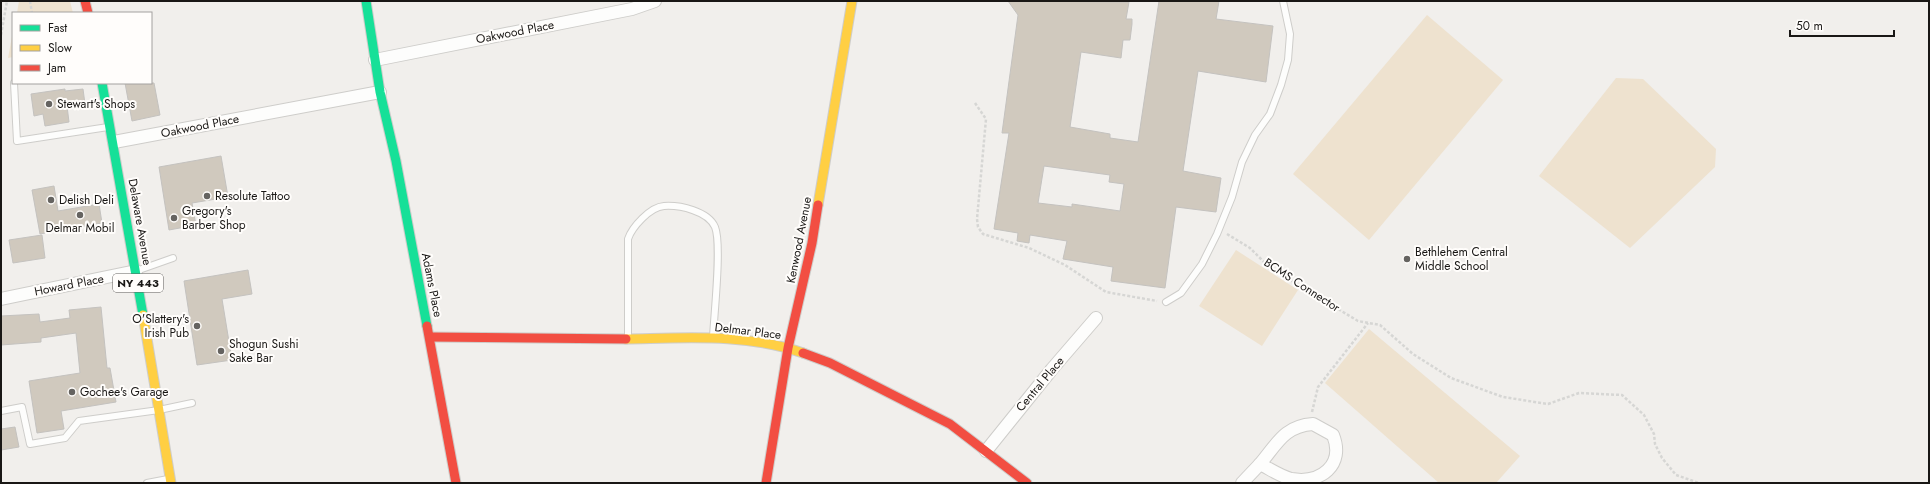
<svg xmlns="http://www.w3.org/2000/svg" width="1930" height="484" viewBox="0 0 1930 484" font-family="Jost,sans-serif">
<rect width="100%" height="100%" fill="#f1efec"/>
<!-- green -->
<g fill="#eee2cf">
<polygon points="19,1 70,1 73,13 17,13"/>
<polygon points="1427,15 1503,80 1369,240 1293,174"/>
<polygon points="13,31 13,57 8,58"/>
<polygon points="1616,78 1643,79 1716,149 1715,167 1630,248 1539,176"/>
<polygon points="1236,250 1298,290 1262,346 1199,306"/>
<polygon points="1369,329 1520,456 1496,483 1439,483 1325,383"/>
</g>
<!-- building -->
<g fill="#d0c9be" stroke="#c4c2bf" fill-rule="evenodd">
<path d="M1008 1 1129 2 1126 19H1132V24L1130 40H1123L1121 58 1081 52 1070 127 1110 134V138L1138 142 1159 1H1219L1216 19 1273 26 1266 82 1198 71 1183 171 1221 178 1216 212 1176 207 1165 288 1111 281 1113 267 1063 259 1067 241 1030 235 1029 243 1017 241 1018 233 994 229 1009 133H1002L1018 15ZM1044 166 1110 175 1109 182 1124 184 1120 211 1072 204V207L1038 203Z"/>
<polygon points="125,83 154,83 160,115 132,121"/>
<polygon points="65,89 65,91 83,89 85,104 67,106 69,122 45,126 43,114 34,116 31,94"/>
<polygon points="221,156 228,197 192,203 196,225 169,230 159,167"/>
<polygon points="54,186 58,211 99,204 102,223 40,234 32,190"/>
<polygon points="42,235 45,258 13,263 9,240"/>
<polygon points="248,270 252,294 222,299 232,360 197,365 184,281"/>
<polygon points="101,307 107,368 110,368 116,402 61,411 64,429 37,433 29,381 80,373 76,333 41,338 41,342 1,345 1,316 39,314 40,322 70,318 69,310"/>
<polygon points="15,427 19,447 1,450 1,429"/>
</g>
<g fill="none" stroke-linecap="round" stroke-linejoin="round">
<!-- lane casing -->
<g stroke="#cecdca" stroke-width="8">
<g id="lane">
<polyline points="14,83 17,141 108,127"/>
<polyline points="139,270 173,258"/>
<polyline points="1166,302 1181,293 1202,264 1217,234 1232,197 1242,162 1255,135 1270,114 1281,85 1288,60 1290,34 1283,1"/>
<path d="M628 337V239C632 227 650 207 664 206 680 205 708 211 715 227 722 244 714 315 713 337"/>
<polyline points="1,411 22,407 30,444 65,438 79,421 159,410 192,403"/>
<polyline points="147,483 168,479"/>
</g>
</g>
<!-- street casing -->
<g stroke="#cecdca" stroke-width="14">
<g id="street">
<polyline points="375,60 632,9 655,1"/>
<polyline points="114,142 380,92"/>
<polyline points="1,299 136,271"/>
<path d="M1313 424 1333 435C1345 465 1321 484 1291 479 1280 476 1270 469 1260 464 1277 444 1284 426 1313 424Z"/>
<polyline points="986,451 1052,369 1096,318"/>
<polyline points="1242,483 1260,464"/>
</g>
</g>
<!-- fast casing -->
<g stroke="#cecdca" stroke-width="11">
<g id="fast">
<polyline points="366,1 380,92 396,161 427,326"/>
<polyline points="102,83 143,315"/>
</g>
</g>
<!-- slow casing -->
<g stroke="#cecdca" stroke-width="11">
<g id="slow">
<polyline points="818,205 852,1"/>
<polyline points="143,315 171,483"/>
<path d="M626 339C685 338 747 333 803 353"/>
</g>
</g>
<!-- jam casing -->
<g stroke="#cecdca" stroke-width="11">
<g id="jam">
<polyline points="85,1 88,13"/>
<polyline points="427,326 456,483"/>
<polyline points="430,337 626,339"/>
<polyline points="803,353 830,363 950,424 1027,483"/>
<polyline points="766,483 788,348 812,243 818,205"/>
</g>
</g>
<!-- path -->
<g stroke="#d6d6d4" stroke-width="2.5" stroke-dasharray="3 2" stroke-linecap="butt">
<polyline points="30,1 32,13"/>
<polyline points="1,35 7,1"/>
<polyline points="975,103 986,119 977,219 978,227 983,234 1029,248 1065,265 1106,292 1157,301"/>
<polyline points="1227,234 1250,248 1269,267 1333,306 1358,321 1380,325 1413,354 1451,378 1503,397 1548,404 1579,393 1622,395 1644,415 1654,434 1655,444 1662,458 1676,475 1699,483"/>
<polyline points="1312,412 1318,387 1368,323"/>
</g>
<!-- lane -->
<use href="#lane" stroke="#fdfdfc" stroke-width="6"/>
<!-- street -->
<use href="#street" stroke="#fdfdfc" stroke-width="12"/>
<!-- fast -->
<use href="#fast" stroke="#16e098" stroke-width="9"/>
<!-- slow -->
<use href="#slow" stroke="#ffcf43" stroke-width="9"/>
<!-- jam -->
<use href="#jam" stroke="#f24e42" stroke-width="9"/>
</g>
<!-- markers -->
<g fill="#656360" stroke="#fffdfb" stroke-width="1.5">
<circle cx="49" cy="104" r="4"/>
<circle cx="207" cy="196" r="4"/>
<circle cx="51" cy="200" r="4"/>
<circle cx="80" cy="215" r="4"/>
<circle cx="174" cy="218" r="4"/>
<circle cx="1407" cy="259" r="4"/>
<circle cx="197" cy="326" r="4"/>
<circle cx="221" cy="351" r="4"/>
<circle cx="72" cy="392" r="4"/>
</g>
<g text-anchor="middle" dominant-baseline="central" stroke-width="4" stroke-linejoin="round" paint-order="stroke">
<!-- shield labels -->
<rect fill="#fffdfb" stroke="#5e5c5a" stroke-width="1" x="113" y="274" width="50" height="18" rx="3"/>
<g font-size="11" font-weight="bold" fill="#191715">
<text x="138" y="283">NY 443</text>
</g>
<!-- street labels -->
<g font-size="12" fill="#191715" stroke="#fffdfb">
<text transform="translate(515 32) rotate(-11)">Oakwood Place</text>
<text transform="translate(200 126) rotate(-11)">Oakwood Place</text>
<text transform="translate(140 222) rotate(80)">Delaware Avenue</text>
<text transform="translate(799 240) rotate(-79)">Kenwood Avenue</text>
<text transform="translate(69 285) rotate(-11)">Howard Place</text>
<text transform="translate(432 285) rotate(79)">Adams Place</text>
<text transform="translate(1302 285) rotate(33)">BCMS Connector</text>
<text transform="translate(748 331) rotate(7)">Delmar Place</text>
<text transform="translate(1040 384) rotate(-50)">Central Place</text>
</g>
<!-- poi labels -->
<g font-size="12" fill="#191715" stroke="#fffdfb" text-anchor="start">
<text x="57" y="104">Stewart's Shops</text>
<text x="215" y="196">Resolute Tattoo</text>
<text x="59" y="200">Delish Deli</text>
<text x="182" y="211">Gregory's<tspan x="182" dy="14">Barber Shop</tspan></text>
<text x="80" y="228" text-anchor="middle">Delmar Mobil</text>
<text x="1415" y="252">Bethlehem Central<tspan x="1415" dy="14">Middle School</tspan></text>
<text x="189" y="319" text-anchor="end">O'Slattery's<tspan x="189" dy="14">Irish Pub</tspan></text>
<text x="229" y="344">Shogun Sushi<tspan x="229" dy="14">Sake Bar</tspan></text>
<text x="80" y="392">Gochee's Garage</text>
</g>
</g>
<!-- border -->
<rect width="1930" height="484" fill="none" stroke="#191715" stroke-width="4"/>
<!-- legend -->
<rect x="12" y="12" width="140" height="72" fill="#fffdfb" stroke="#a3a19f"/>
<rect x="20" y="25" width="20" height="6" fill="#16e098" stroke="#a3a19f"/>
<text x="48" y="32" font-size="12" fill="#191715">Fast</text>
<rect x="20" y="45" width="20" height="6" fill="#ffcf43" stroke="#a3a19f"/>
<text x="48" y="52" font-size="12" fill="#191715">Slow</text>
<rect x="20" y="65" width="20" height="6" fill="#f24e42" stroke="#a3a19f"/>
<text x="48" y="72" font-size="12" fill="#191715">Jam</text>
<!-- scale -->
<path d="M1790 30v6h104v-6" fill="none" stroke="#191715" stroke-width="2"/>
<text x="1796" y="30" font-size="12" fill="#191715" stroke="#fffdfb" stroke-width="3" paint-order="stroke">50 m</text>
</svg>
